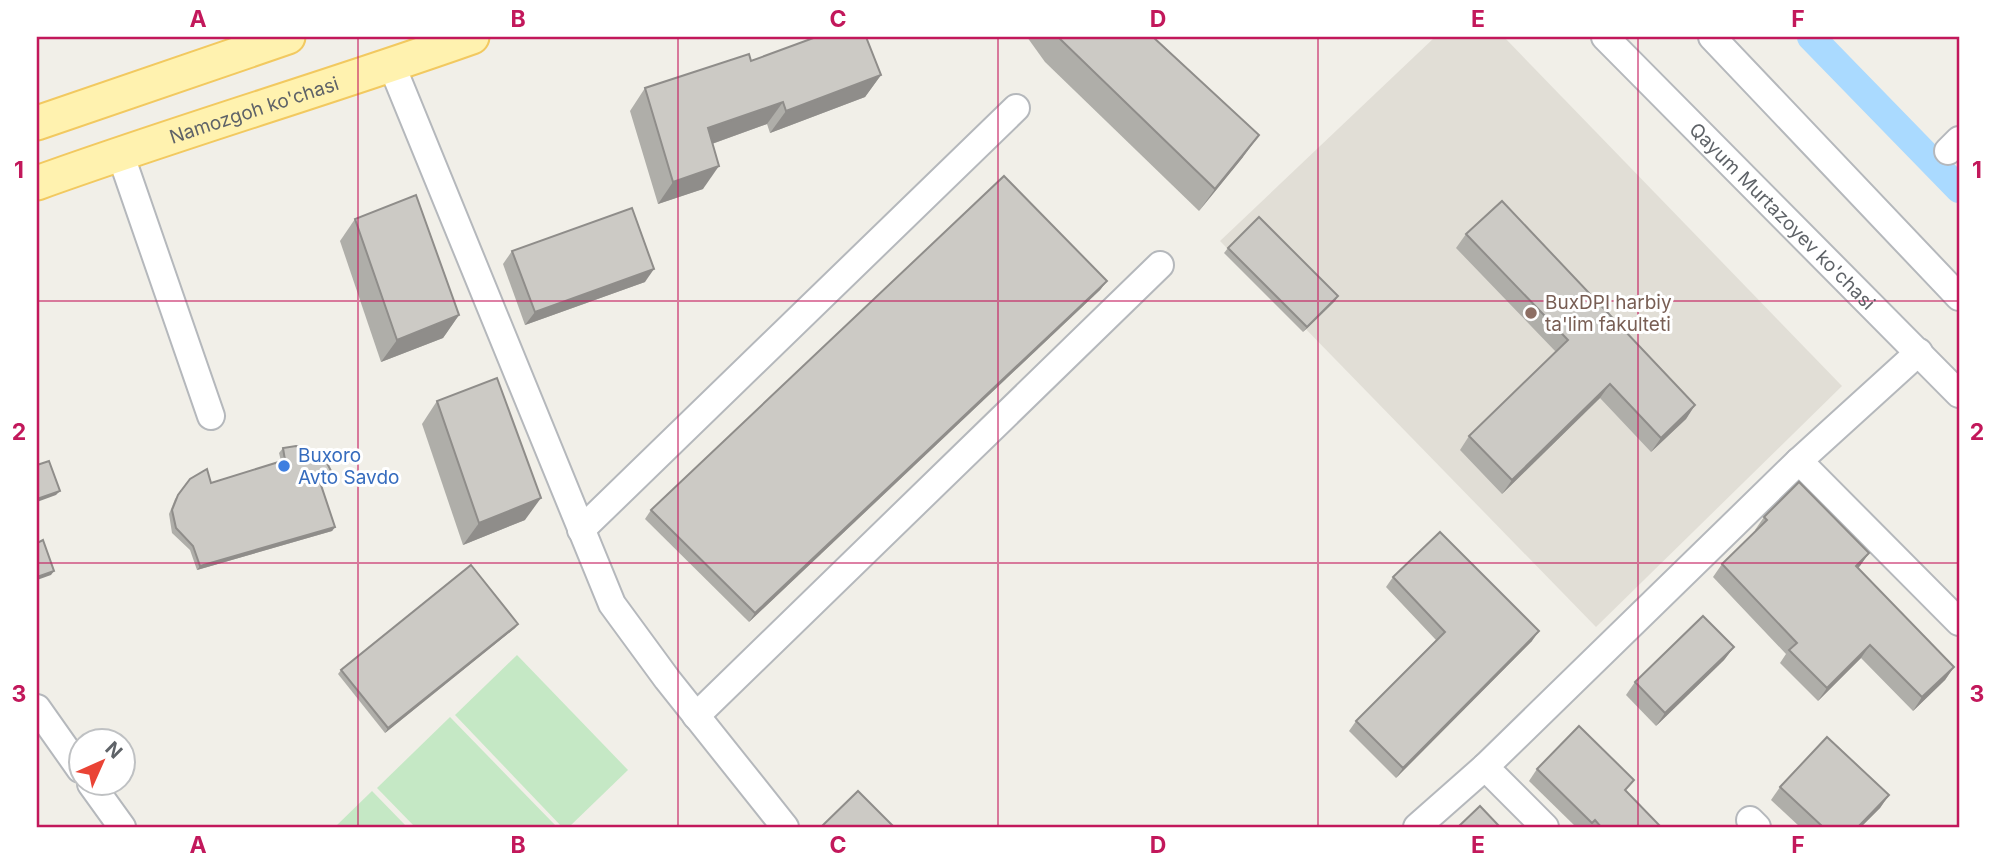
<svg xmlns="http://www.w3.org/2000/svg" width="1996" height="864" viewBox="0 0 1996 864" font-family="Inter,sans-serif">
<rect width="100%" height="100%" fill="#f1efe8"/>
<!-- education -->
<polygon fill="#e1ded6" points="1435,37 1504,37 1842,386 1596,627 1220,241"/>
<!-- pitch -->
<g fill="#c5e8c5">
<polygon points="517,655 628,770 569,827 562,827 455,715"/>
<polygon points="450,717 557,827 415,827 377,788"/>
<polygon points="372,791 407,827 335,827"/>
</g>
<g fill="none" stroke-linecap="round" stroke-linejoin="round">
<!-- canal -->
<polyline stroke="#aadaff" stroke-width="28" points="1811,37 1959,189"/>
<!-- minor casing -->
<g stroke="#b5b8bc" stroke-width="30">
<g id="minor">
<path id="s1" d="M1605 37 1959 394"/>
<polyline points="1712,37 1959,297"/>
<polyline points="392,66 612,604 667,679 785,827"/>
<polyline points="1948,151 1959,140"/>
<polyline points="120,153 211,416"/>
<polyline points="1799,461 1959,622"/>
<polyline points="581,530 1016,108"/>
<polyline points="37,708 80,769"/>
<polyline points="696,716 1160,265"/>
<polyline points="91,784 122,827"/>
<polyline points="1750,820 1757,827"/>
<polyline points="1417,827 1485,767"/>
<polyline points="1545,827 1485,767 1799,461 1919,352"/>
</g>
</g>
<!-- major casing -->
<g stroke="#f2c960" stroke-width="37">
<g id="major">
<polyline points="37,123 288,37"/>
<path id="s2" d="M37 183C181 131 328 88 472 37"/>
</g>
</g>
<!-- minor -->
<use href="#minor" stroke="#fff" stroke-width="26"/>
<!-- major -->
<use href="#major" stroke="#fff2af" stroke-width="33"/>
</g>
<!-- wall -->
<g fill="#afaea9">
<polygon points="1027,37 1153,37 1243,157 1199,211 1045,62"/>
<polygon points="751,61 881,75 865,97 770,133 767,124 712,144 703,189 658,204 630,111 645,88"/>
<polygon points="355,219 459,315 443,338 381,362 340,241"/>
<polygon points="1466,234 1695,405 1686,419 1651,452 1600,398 1502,494 1460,450 1469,436 1556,352 1456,248"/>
<polygon points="1228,248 1335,301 1303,332 1224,253"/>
<polygon points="512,251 645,282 525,325 503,264"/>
<polygon points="1107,281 1100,290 749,622 645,519 651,510"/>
<polygon points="437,401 525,520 463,545 422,424"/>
<polygon points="283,448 331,482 321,485 335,527 332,531 197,570 190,550 172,533 169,514 175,499 190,479 211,483 281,461 279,453"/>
<polygon points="1764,517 1869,553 1858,568 1954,667 1945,680 1913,711 1861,658 1818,701 1780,663 1786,654 1713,577 1722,564 1756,531 1755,530"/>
<polygon points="1393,577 1532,641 1396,778 1349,731 1356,721 1436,640 1386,587"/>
<polygon points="518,624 515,628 385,733 338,674 341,670"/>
<polygon points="1734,647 1724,660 1656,726 1626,695 1635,682"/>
<polygon points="1537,769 1626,791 1661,827 1576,827 1529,781"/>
<polygon points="1780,787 1889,795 1880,808 1861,827 1800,827 1771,800"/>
</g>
<!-- shaded-wall -->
<g fill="#8f8d8a">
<polygon points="881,75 865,97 770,133 786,111"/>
<polygon points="783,102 767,124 692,151 708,128"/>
<polygon points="1259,135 1243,157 1199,211 1215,189"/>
<polygon points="719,166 703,189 658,204 673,182"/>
<polygon points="654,269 645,282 525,325 535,312"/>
<polygon points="1107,281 1100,290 749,622 755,613"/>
<polygon points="1338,296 1335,301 1303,332 1307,327"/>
<polygon points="459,315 443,338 381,362 397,340"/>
<polygon points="1610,384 1600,398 1502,494 1512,480"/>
<polygon points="1695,405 1686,419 1651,452 1661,438"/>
<polygon points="334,477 331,482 317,486 320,482"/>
<polygon points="60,491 56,495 37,502 37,499"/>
<polygon points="541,498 525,520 463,545 479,523"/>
<polygon points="335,527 332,531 197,570 200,566"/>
<polygon points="1869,553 1860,566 1847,579 1856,566"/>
<polygon points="54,571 51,575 37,580 37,577"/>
<polygon points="518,624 515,628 385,733 388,728"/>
<polygon points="1539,631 1532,641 1396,778 1403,768"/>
<polygon points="1870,645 1861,658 1818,701 1827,688"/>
<polygon points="1734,647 1724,660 1656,726 1665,713"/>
<polygon points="1954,667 1945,680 1913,711 1922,697"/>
<polygon points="1889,795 1880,808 1861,827 1858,827"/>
</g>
<!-- building -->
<g fill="#cccac5" stroke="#8f8d8a" stroke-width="2">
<polygon points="816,37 866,37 881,75 786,111 783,102 708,128 719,166 673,182 645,88 749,54 751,61"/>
<polygon points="1058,37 1153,37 1259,135 1215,189"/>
<polygon points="1004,176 1107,281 755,613 651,510"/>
<polygon points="416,195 459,315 397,340 355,219"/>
<polygon points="1502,201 1695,405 1661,438 1610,384 1512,480 1469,436 1568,340 1466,234"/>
<polygon points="632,208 654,269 535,312 512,251"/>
<polygon points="1259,217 1338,296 1307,327 1228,248"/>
<polygon points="497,378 541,498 479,523 437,401"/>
<polygon points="296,446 307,448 320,454 326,461 334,477 320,482 335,527 200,566 193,546 176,528 172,510 178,495 190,479 207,469 211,483 285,460 283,448"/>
<polygon points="49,461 60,491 37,499 37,465"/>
<polygon points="1799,482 1869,553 1856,566 1954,667 1922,697 1870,645 1827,688 1789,650 1797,643 1722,564 1767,520 1764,517"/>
<polygon points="1440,532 1539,631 1403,768 1356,721 1445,632 1393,577"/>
<polygon points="43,540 54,571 37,577 37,543"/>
<polygon points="471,565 518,624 388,728 341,670"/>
<polygon points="1703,616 1734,647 1665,713 1635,682"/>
<polygon points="1579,726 1634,780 1625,790 1661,827 1601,827 1595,820 1592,823 1537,769"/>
<polygon points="1827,737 1889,795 1858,827 1823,827 1780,787"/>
<polygon points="858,791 894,827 821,827"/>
<polygon points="1480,806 1500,827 1458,827"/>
</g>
<!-- grid -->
<path fill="none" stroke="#c2185b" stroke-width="2" stroke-opacity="0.55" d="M358 37V827M678 37V827M998 37V827M1318 37V827M1638 37V827M37 301H1959M37 563H1959"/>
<!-- markers -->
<circle fill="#8d6e63" stroke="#fff" stroke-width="2.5" cx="1531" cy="313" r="7"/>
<circle fill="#3f7fe0" stroke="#fff" stroke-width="2.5" cx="284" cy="466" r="7"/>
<g text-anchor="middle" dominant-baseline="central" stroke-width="6" stroke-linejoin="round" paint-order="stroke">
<!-- street labels -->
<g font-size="19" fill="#5f6368" stroke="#fff">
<text stroke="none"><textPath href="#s2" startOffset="229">Namozgoh ko'chasi</textPath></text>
<text stroke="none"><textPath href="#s1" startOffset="252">Qayum Murtazoyev ko'chasi</textPath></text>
</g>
<!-- education labels -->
<g font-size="19" fill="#785e54" stroke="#fff" text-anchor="start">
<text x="1545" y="302">BuxDPI harbiy<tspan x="1545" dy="22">ta'lim fakulteti</tspan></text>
</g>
<!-- shop labels -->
<g font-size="19" fill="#366cbe" stroke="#fff" text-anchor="start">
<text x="298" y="455">Buxoro<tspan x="298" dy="22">Avto Savdo</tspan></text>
</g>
</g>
<!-- border -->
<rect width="1996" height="864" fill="none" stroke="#ffffff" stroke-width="77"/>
<!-- north arrow -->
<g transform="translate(102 762) rotate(45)"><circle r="33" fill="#ffffff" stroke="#bfc1c3" stroke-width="2"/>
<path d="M0-5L12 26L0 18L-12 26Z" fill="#ea4335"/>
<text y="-10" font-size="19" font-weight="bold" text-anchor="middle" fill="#5f6368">N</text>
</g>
<rect x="38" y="38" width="1920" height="788" fill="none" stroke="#c2185b" stroke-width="2.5"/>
<g font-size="23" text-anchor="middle" font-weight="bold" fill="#c2185b">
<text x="198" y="27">A</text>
<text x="518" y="27">B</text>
<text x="838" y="27">C</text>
<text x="1158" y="27">D</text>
<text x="1478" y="27">E</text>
<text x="1798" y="27">F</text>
<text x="19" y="178">1</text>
<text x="1977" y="178">1</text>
<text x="19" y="440">2</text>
<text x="1977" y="440">2</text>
<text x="19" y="702">3</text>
<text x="1977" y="702">3</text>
<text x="198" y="853">A</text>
<text x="518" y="853">B</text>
<text x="838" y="853">C</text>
<text x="1158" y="853">D</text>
<text x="1478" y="853">E</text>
<text x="1798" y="853">F</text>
</g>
</svg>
